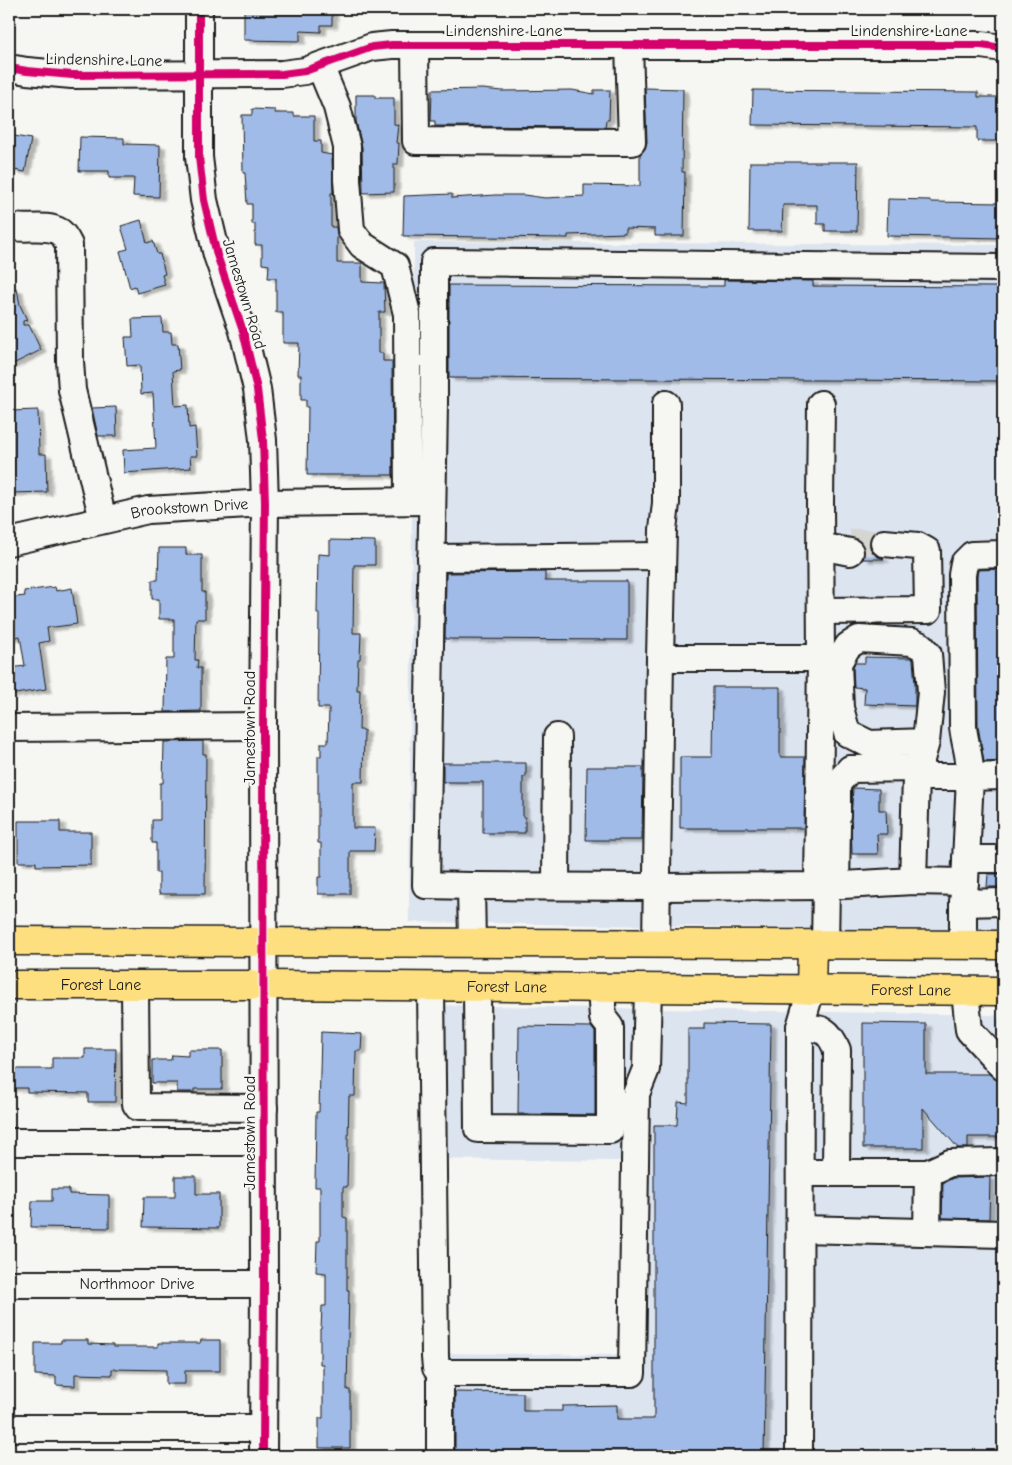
<svg xmlns="http://www.w3.org/2000/svg" width="1012" height="1465" viewBox="0 0 1012 1465" font-family="'Comic Neue',sans-serif">
<defs>
<filter id="shadow"><feDropShadow dx="5.5" dy="3" stdDeviation="1" flood-color="#0004"/></filter>
</defs>
<rect width="100%" height="100%" fill="#f6f6f2"/>
<filter id="ink" filterUnits="userSpaceOnUse"><feTurbulence type="fractalNoise" baseFrequency=".02" numOctaves="2"/><feDisplacementMap in="SourceGraphic" scale="10" xChannelSelector="R" yChannelSelector="G"/><feConvolveMatrix kernelMatrix="1 2 1 2 8 2 1 2 1" color-interpolation-filters="sRGB"/></filter>
<g filter="url(#ink)">
<!-- built -->
<g fill="#dce4ef">
<polygon points="414,242 1003,245 1003,931 409,922"/>
<polygon points="427,1005 995,1015 1003,1024 1003,1456 427,1456 427,1353 619,1355 621,1161 428,1159"/>
</g>
<!-- building -->
<g fill="#a0bbe7" stroke="#1c1c1c" filter="url(#shadow)">
<polygon points="244,9 332,9 332,25 321,25 321,32 300,31 300,41 244,40"/>
<polygon points="645,88 683,89 682,172 685,172 684,236 655,236 655,229 625,228 625,233 568,235 568,238 403,236 404,196 452,194 452,198 495,195 524,195 545,198 584,196 584,185 640,186 640,154 645,149 647,142"/>
<polygon points="483,89 502,91 572,90 594,94 594,90 610,90 609,120 606,120 605,127 435,126 435,121 431,121 432,90"/>
<polygon points="753,90 978,92 978,97 1003,97 1003,141 977,141 977,127 752,125"/>
<polygon points="356,95 375,95 375,98 394,98 394,124 398,125 396,143 399,143 398,164 394,164 394,192 363,193 362,147 356,121"/>
<polygon points="252,109 275,110 275,113 294,113 294,116 314,116 314,141 321,141 321,153 332,155 333,193 331,193 331,227 336,227 337,235 337,263 362,263 362,282 384,283 385,312 379,312 379,353 383,353 383,361 392,361 393,475 307,475 308,407 306,407 306,400 301,400 301,375 298,375 299,343 283,343 283,312 276,312 276,278 268,278 269,265 262,264 262,245 255,245 255,224 252,224 252,204 247,204 245,173 243,173 242,115 252,115"/>
<polygon points="9,135 31,139 25,172 9,169"/>
<polygon points="80,137 124,138 124,144 160,145 159,197 133,196 134,178 109,178 109,171 79,171"/>
<polygon points="750,162 858,162 857,231 825,231 825,224 817,224 817,205 783,205 782,231 749,231"/>
<polygon points="888,199 930,200 930,202 1003,203 1003,238 887,236"/>
<polygon points="141,220 147,243 153,241 157,254 160,254 165,274 162,275 165,285 137,293 135,286 130,288 120,251 128,249 121,226"/>
<polygon points="724,280 813,281 813,286 1003,287 1003,381 449,378 449,285 724,286"/>
<polygon points="9,283 12,289 17,289 20,305 27,320 23,321 23,325 29,325 41,350 9,366"/>
<polygon points="162,318 163,332 171,332 172,344 178,344 180,370 173,371 175,406 188,405 189,428 195,427 197,456 190,456 191,468 124,473 123,450 156,448 153,393 141,394 140,365 127,366 125,337 133,337 132,319"/>
<polygon points="116,407 117,436 98,436 92,408"/>
<polygon points="38,410 39,454 46,454 47,492 10,493 9,438 10,438 10,411"/>
<polygon points="853,537 871,537 869,542 871,550 876,556 884,559 863,559 865,554 864,547 860,540"/>
<polygon points="330,540 375,541 375,565 354,565 353,633 361,633 360,659 358,659 357,690 360,690 359,730 364,730 363,782 353,782 353,828 375,828 374,851 350,851 350,894 318,894 318,877 321,877 321,843 318,843 318,756 321,756 321,743 328,743 329,708 318,708 319,613 317,613 318,554 330,555"/>
<polygon points="159,548 186,548 186,555 202,555 202,592 205,592 205,619 196,619 195,660 198,660 197,668 201,668 201,711 165,712 166,659 174,659 174,619 159,619 159,599 152,599 152,580 158,580"/>
<polygon points="1003,569 1003,761 984,762 978,726 977,576 978,570"/>
<polygon points="545,572 545,581 627,581 627,640 445,639 446,573"/>
<polygon points="55,587 56,591 72,588 77,624 47,628 49,641 39,643 46,689 9,695 9,668 25,666 20,636 9,638 9,598 25,596 24,591"/>
<polygon points="865,657 912,658 913,660 915,684 915,706 864,704 865,688 854,687 853,667 855,663 865,663"/>
<polygon points="713,687 780,687 780,757 805,757 804,828 680,828 680,757 712,757"/>
<polygon points="203,741 203,754 206,754 205,894 159,894 159,873 156,873 156,843 152,843 152,820 160,820 160,783 163,783 164,742"/>
<polygon points="443,763 526,763 526,777 523,777 523,817 525,817 525,833 483,833 483,782 443,782"/>
<polygon points="587,767 643,767 642,840 586,840"/>
<polygon points="853,788 879,789 879,810 886,810 887,834 877,834 878,854 852,854 851,820"/>
<polygon points="18,821 60,821 60,832 91,832 91,865 36,866 36,862 18,862"/>
<polygon points="988,874 1003,874 1003,887 987,887"/>
<polygon points="704,1023 771,1024 764,1456 455,1456 455,1392 523,1393 523,1411 562,1411 562,1406 617,1405 617,1419 654,1419 654,1125 677,1125 678,1102 688,1103 688,1029 704,1029"/>
<polygon points="863,1023 926,1024 926,1074 989,1074 1000,1081 1000,1137 968,1137 968,1148 958,1148 923,1108 923,1148 863,1148"/>
<polygon points="519,1026 591,1027 595,1032 595,1115 518,1114"/>
<polygon points="321,1032 362,1034 361,1051 356,1051 355,1096 349,1096 347,1187 343,1187 343,1217 347,1218 347,1290 349,1290 347,1390 350,1390 350,1448 319,1448 319,1418 323,1418 323,1364 320,1364 320,1329 321,1329 322,1306 326,1306 326,1273 316,1272 317,1241 320,1241 320,1187 315,1187 316,1112 319,1112"/>
<polygon points="85,1049 116,1049 115,1102 88,1102 88,1093 27,1092 27,1088 9,1088 9,1069 52,1069 52,1058 85,1058"/>
<polygon points="188,1050 222,1050 222,1089 194,1089 194,1092 177,1092 177,1083 152,1083 152,1060 171,1060 172,1055 188,1056"/>
<polygon points="175,1176 196,1176 196,1194 219,1194 219,1228 143,1227 144,1197 175,1197"/>
<polygon points="990,1177 989,1219 942,1218 943,1183 953,1178"/>
<polygon points="52,1189 69,1189 69,1194 109,1195 109,1228 31,1227 32,1201 52,1201"/>
<polygon points="61,1340 88,1340 88,1344 113,1345 113,1347 158,1347 158,1343 200,1343 201,1340 220,1340 220,1371 185,1371 185,1384 166,1384 166,1370 112,1369 112,1375 75,1374 75,1386 56,1385 56,1376 35,1375 35,1343 61,1343"/>
</g>
<g fill="none" stroke-linecap="round" stroke-linejoin="round">
<!-- minor-tunnel -->
<polyline stroke="#d5d5d2" stroke-width="26" stroke-dasharray="26 13" stroke-linecap="butt" points="850,542 884,543"/>
<!-- minor casing -->
<g stroke="#1c1c1c" stroke-width="30">
<g id="minor">
<polyline points="199,9 199,157 204,200 217,255 243,331 257,389 263,440 265,503 263,726 264,1284 263,1456"/>
<polyline points="415,45 416,141 632,142 629,45"/>
<polyline points="320,66 337,107 347,147 347,180 351,230 362,245 395,266 407,314 408,501"/>
<polyline points="9,68 27,71 72,75 282,74 305,71 372,47 392,45 981,45 1003,48"/>
<path d="M9 226C25 231 45 223 60 232 64 235 67 241 69 245L70 361 72 390 103 520"/>
<path id="s1" d="M9 542 148 510 265 503 427 501"/>
<polyline points="820,546 850,552"/>
<polyline points="431,558 662,556"/>
<polyline points="821,611 928,610 927,551 918,546 884,543"/>
<polyline points="660,658 821,658"/>
<polyline points="9,728 263,726"/>
<path d="M916 777H970C971 758 965 745 963 727L962 575 964 563 972 555 1003 554"/>
<polyline points="837,815 837,784 850,769 919,768"/>
<polyline points="966,859 1003,859"/>
<polyline points="913,881 916,777 926,742 931,692 928,654 921,646 912,642 859,639 848,646 838,663 840,708 847,733 869,744 926,742"/>
<polyline points="965,882 970,777 1003,776"/>
<polyline points="471,886 657,887 826,886 913,881 965,882 963,903 1003,902"/>
<polyline points="556,886 557,737"/>
<polyline points="818,886 821,658 820,502 821,404"/>
<polyline points="836,886 837,825"/>
<polyline points="472,943 471,886 426,885 434,404 434,262 1003,268"/>
<polyline points="656,944 660,658 663,530 666,503 666,404"/>
<polyline points="825,945 826,886"/>
<polyline points="963,945 963,903"/>
<polyline points="135,985 136,1104 138,1107 264,1108"/>
<polyline points="431,987 435,1357 436,1368 440,1373"/>
<polyline points="477,987 478,1129 610,1130 610,1027 603,1018 601,988"/>
<polyline points="965,991 969,1030 1003,1067"/>
<path d="M800 1027C823 1029 828 1028 837 1050L836 1172"/>
<polyline points="9,1142 264,1142"/>
<polyline points="800,1173 928,1173 950,1163 1003,1162"/>
<polyline points="800,1229 1003,1234"/>
<polyline points="927,1232 928,1173"/>
<path id="s2" d="M9 1284H264"/>
<polyline points="9,1428 263,1428"/>
<polyline points="440,1456 440,1373 632,1373 636,1094 646,1069 648,988"/>
<polyline points="799,1456 800,1027 811,990"/>
</g>
</g>
<!-- major casing -->
<g stroke="#1c1c1c" stroke-width="31">
<g id="major">
<polyline points="9,941 1003,945"/>
<path id="s3" d="M9 985H264L1003 991"/>
<polyline points="811,990 812,945"/>
</g>
</g>
<!-- minor -->
<use href="#minor" stroke="#f6f6f2" stroke-width="26"/>
<!-- major -->
<use href="#major" stroke="#fedf80" stroke-width="28"/>
<!-- cycleway casing -->
<g stroke="#f6f6f2" stroke-width="11">
<g id="cycleway">
<polyline points="199,9 199,157 204,200 217,255 243,331 257,389 263,440 265,503 263,726 264,1284 263,1456"/>
<polyline points="9,68 27,71 72,75 282,74 305,71 372,47 392,45 981,45 1003,48"/>
</g>
</g>
<!-- cycleway -->
<use href="#cycleway" stroke="#d6006c" stroke-width="8"/>
</g>
</g>
<g text-anchor="middle" dominant-baseline="central" stroke-width="5" stroke-linejoin="round" paint-order="stroke">
<!-- street labels -->
<g font-size="16" fill="#1c1c1c" stroke="#f6f6f2">
<text x="504" y="31">Lindenshire Lane</text>
<text x="909" y="31">Lindenshire Lane</text>
<text transform="translate(104 60) rotate(1)">Lindenshire Lane</text>
<text transform="translate(244 294) rotate(73)">Jamestown Road</text>
<text stroke="none"><textPath href="#s1" startOffset="184">Brookstown Drive</textPath></text>
<text transform="translate(250 728) rotate(-90)">Jamestown Road</text>
<text stroke="none"><textPath href="#s3" startOffset="92">Forest Lane</textPath></text>
<text stroke="none"><textPath href="#s3" startOffset="498">Forest Lane</textPath></text>
<text stroke="none"><textPath href="#s3" startOffset="902">Forest Lane</textPath></text>
<text transform="translate(250 1133) rotate(-90)">Jamestown Road</text>
<text stroke="none"><textPath href="#s2" startOffset="128">Northmoor Drive</textPath></text>
</g>
</g>
<!-- margin -->
<rect width="1012" height="1465" fill="none" stroke="#f6f6f2" stroke-width="30"/>
<rect x="15" y="15" width="982" height="1435" fill="none" stroke="#1c1c1c" stroke-width="2" filter="url(#ink)"/>
</svg>
